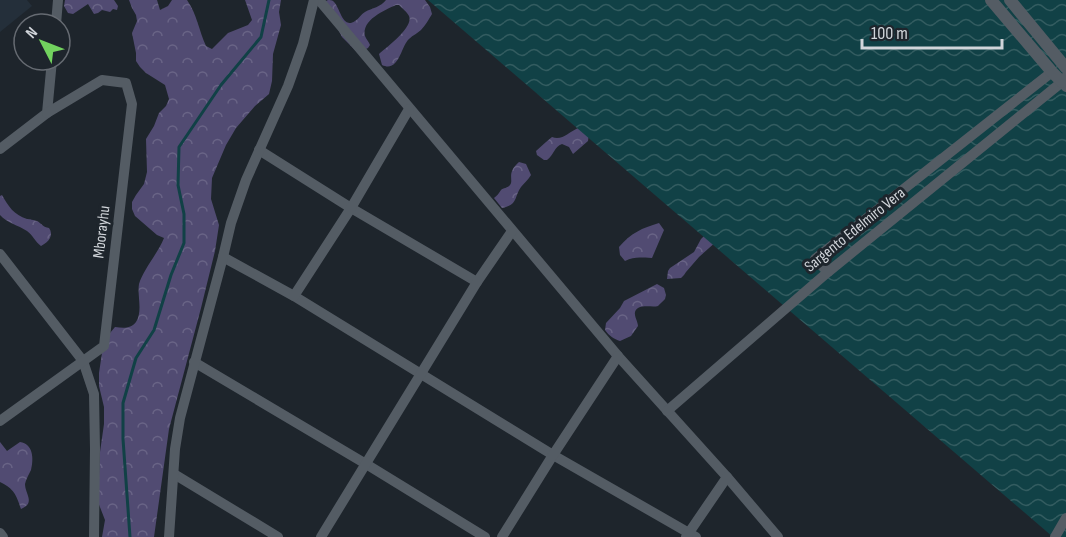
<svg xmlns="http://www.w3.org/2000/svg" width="1066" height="537" viewBox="0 0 1066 537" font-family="'Sofia Sans Condensed',sans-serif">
<defs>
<pattern id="forest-crowns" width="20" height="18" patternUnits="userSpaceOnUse" patternTransform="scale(1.5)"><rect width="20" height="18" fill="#514b72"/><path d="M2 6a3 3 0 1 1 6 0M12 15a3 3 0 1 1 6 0" fill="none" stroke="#696486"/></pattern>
<pattern id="water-waves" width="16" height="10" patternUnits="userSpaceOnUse" patternTransform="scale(1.5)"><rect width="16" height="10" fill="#114146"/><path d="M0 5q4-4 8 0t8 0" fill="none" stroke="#335c60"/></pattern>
</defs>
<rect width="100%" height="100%" fill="#1e252c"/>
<!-- built -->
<polygon fill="#242f3a" points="0,0 27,0 32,6 0,32"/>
<!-- forest -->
<g fill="url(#forest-crowns)">
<polygon points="65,0 114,0 118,6 117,10 113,9 110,12 102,10 98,13 94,14 88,4 73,14 68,13 64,6"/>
<path d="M129 0H157L160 10 168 6 172 0H187C197 14 199 31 206 46L212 49 228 33 248 25 252 20 245 0H281L279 12 281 25 273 54 272 81 269 94 255 106 236 128 226 145 212 178 211 199 219 225 215 251 201 308 169 429 154 537H102L105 520 98 502 100 452 104 424V407L99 386V373L102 353 110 333 115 327C123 328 131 329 136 322 143 311 137 296 139 284 143 270 158 253 164 238L157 235 135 216 132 209V202L136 195 144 184 147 172 146 139 154 126 159 113 166 106 169 99 165 85 146 73 140 67 136 61V53L132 33 137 21 136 15 132 8Z"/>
<path d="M328 0C330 0 332 0 333 1 340 6 342 30 355 21 359 19 361 14 365 12 372 8 381 7 386 0H425L430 7 432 14C429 19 425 26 421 30 418 33 413 35 409 39 401 46 399 73 382 65L379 54C387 47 414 27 409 16 407 12 402 8 399 5H396C385 10 361 20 365 36 366 39 369 42 370 45L368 48 358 53 342 37 324 2Z"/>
<path d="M578 128 589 133 588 141 573 154 569 147 562 144C554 147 554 155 547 160H544L537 155 536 151 546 142 552 137C562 141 569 132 578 128Z"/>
<path d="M519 162 526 164 531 175C528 180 524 183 521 187 514 197 518 205 502 208L494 198C497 196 499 193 501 190 503 188 508 188 510 185 514 180 506 173 519 162Z"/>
<path d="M2 195C8 206 14 215 27 219 29 219 34 220 37 221 42 224 43 227 49 228 54 235 49 242 41 246 35 242 33 235 27 231 18 225 7 223 0 215V196Z"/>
<path d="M659 223 664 230 652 258C641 258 635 256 625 261L620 255 619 247C631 233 642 228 659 223Z"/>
<polygon points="707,233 718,240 699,257 686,272 684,275 681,278 667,279 668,271 670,268 694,252 701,239"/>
<path d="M657 284 664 288 666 295 665 299C663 301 660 304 658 306 652 308 638 303 635 312 634 316 638 322 638 326L631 336 620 341C614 339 609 336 605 330L606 323 620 308 624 301Z"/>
<path d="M0 442 7 451 20 442C33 444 34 458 31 470 29 474 26 479 25 484 25 494 36 503 21 509 16 494 14 489 0 482Z"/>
</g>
<!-- water -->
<polygon fill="url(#water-waves)" points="428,0 1066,0 1066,537 1053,537"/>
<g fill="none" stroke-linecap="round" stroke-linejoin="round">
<!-- stream -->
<polyline stroke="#114146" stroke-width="3" points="130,537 123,439 123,403 136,358 154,330 171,275 184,243 184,214 178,185 179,147 221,85 261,37 269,0"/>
<!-- minor -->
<g stroke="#545c64" stroke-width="10">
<polyline points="319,0 618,356 727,477 778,537"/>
<polyline points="56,24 58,0"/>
<polyline points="0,149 47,113 52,60"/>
<polyline points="259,150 351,208 477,282"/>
<polyline points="0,254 83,361 94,394 95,449 94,537"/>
<polyline points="223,257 294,296 553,455 696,537"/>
<polyline points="828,272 815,259 1052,72"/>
<polyline points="294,296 351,208 409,109"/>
<polyline points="194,362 366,464 485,537"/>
<polyline points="667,411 828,272 1062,82 1066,87"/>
<polyline points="0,421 104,346 132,104 126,83 102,80 47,113"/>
<polyline points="174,474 278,537"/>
<polyline points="0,533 3,537"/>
<polyline points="169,537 175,449 180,418 223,257 231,223 246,180 288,86 303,44 314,0"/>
<polyline points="321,537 477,282 512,231"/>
<polyline points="502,537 553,455 618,356"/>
<polyline points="686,537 727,477"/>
<polyline points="1055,537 1066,518"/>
</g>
<!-- tertiary -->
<g stroke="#545c64" stroke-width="12">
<polyline points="991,0 1052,72 1062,82 1066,78"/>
<polyline points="1010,0 1066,68"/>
</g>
</g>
<g text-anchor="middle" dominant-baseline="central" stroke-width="6" stroke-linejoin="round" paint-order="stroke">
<!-- street labels -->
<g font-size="16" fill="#d1d5da" stroke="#1e252c">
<text transform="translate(855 230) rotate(-39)">Sargento Edelmiro Vera</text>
<text transform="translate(102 232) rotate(-83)">Mborayhu</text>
</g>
</g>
<!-- north arrow -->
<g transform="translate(42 42) rotate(312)"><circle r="28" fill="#1e252c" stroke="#666b72" stroke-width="1.5"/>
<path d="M0-4.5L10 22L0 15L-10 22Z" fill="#72d25e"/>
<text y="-9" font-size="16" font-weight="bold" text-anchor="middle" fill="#d1d5da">N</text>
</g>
<!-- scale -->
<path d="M862 39v9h140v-9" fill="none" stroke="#d1d5da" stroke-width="3"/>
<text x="871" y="39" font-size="18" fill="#d1d5da" stroke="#1e252c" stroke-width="4.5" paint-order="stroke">100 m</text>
</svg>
